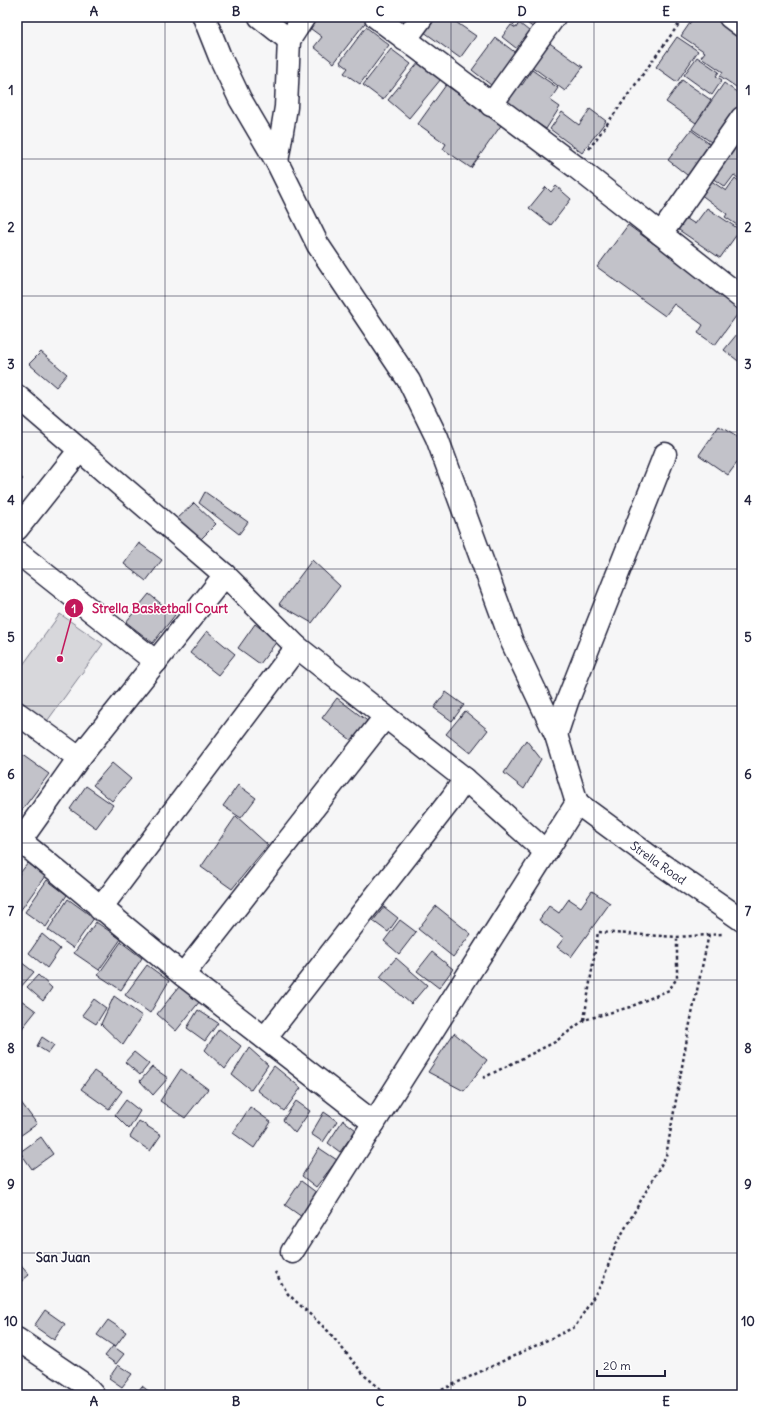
<svg xmlns="http://www.w3.org/2000/svg" width="759" height="1412" viewBox="0 0 759 1412" font-family="Delius,sans-serif">
<rect width="100%" height="100%" fill="#f6f6f7"/>
<filter id="ink" filterUnits="userSpaceOnUse"><feTurbulence type="fractalNoise" baseFrequency=".025" numOctaves="2"/><feDisplacementMap in="SourceGraphic" scale="8" xChannelSelector="R" yChannelSelector="G"/><feConvolveMatrix kernelMatrix="1 2 1 2 8 2 1 2 1" color-interpolation-filters="sRGB"/></filter>
<g filter="url(#ink)">
<!-- green -->
<polygon fill="#d7d7db" stroke="#7c7c8b" points="60,614 103,644 45,724 17,703 17,673"/>
<!-- building -->
<g fill="#c2c2c9" stroke="#22223b">
<polygon points="314,17 365,17 368,19 334,63 314,47 322,37 307,26"/>
<polygon points="428,17 451,17 450,18 476,36 460,58 420,29"/>
<polygon points="504,17 548,17 538,31 520,18 514,25"/>
<polygon points="694,17 716,17 742,35 742,91 720,76 723,72 701,57 705,52 681,36"/>
<polygon points="519,23 534,35 521,52 502,37 511,25 516,28"/>
<polygon points="366,27 389,45 360,84 344,73 348,68 340,62"/>
<polygon points="677,37 698,51 677,82 656,67"/>
<polygon points="496,38 521,57 496,89 472,70"/>
<polygon points="544,39 583,67 565,91 527,63"/>
<polygon points="391,49 411,64 383,100 363,85"/>
<polygon points="697,57 719,72 716,76 722,80 712,95 684,75"/>
<polygon points="419,62 441,79 409,118 388,100"/>
<polygon points="532,70 558,88 550,100 560,107 546,129 505,101 518,82 522,85"/>
<polygon points="682,80 711,100 696,123 666,102"/>
<polygon points="724,83 742,96 742,111 717,146 692,129"/>
<polygon points="446,85 502,124 471,168 443,149 446,144 418,124"/>
<polygon points="590,109 606,121 582,153 550,129 562,112 579,125"/>
<polygon points="691,130 715,148 692,179 668,160"/>
<polygon points="742,135 742,181 734,175 725,187 712,178"/>
<polygon points="735,178 742,184 742,225 740,227 725,217 727,214 700,194 710,180 726,191"/>
<polygon points="556,186 571,199 551,225 529,208 546,187 551,192"/>
<polygon points="707,208 740,230 720,258 676,228 684,217 695,224"/>
<polygon points="628,225 742,308 715,345 698,333 703,325 674,304 665,316 597,267"/>
<polygon points="742,255 742,265 737,261"/>
<polygon points="742,328 742,364 724,350"/>
<polygon points="41,352 67,374 56,387 29,364"/>
<polygon points="719,426 742,440 742,456 728,475 699,455"/>
<polygon points="17,474 23,479 17,485"/>
<polygon points="205,492 248,522 239,534 199,503"/>
<polygon points="194,503 216,524 201,539 176,520"/>
<polygon points="139,543 162,560 146,581 124,564"/>
<polygon points="312,560 340,586 312,623 279,604"/>
<polygon points="149,594 175,615 153,643 126,622"/>
<polygon points="255,624 277,641 260,664 238,648"/>
<polygon points="207,631 235,654 218,675 190,653"/>
<polygon points="446,692 464,705 452,721 434,708"/>
<polygon points="337,698 370,723 355,743 322,718"/>
<polygon points="465,711 488,730 470,753 446,734"/>
<polygon points="526,740 541,759 524,789 504,773"/>
<polygon points="21,754 49,774 22,810 17,806 17,759"/>
<polygon points="112,763 131,779 112,801 93,785"/>
<polygon points="238,785 256,798 241,818 223,806"/>
<polygon points="86,786 113,805 96,828 70,809"/>
<polygon points="236,816 268,845 232,889 201,867"/>
<polygon points="17,857 21,860 17,866"/>
<polygon points="28,863 45,876 20,911 17,909 17,877"/>
<polygon points="47,880 67,895 46,927 25,912"/>
<polygon points="592,891 610,903 571,957 557,947 564,938 539,920 549,906 559,913 569,899 581,907"/>
<polygon points="68,899 94,918 73,948 48,930"/>
<polygon points="436,906 471,934 453,957 418,929"/>
<polygon points="384,907 398,918 388,932 373,921"/>
<polygon points="400,920 416,932 399,954 384,941"/>
<polygon points="96,922 121,939 99,970 74,953"/>
<polygon points="42,934 60,949 47,968 29,953"/>
<polygon points="121,942 142,958 121,990 98,975"/>
<polygon points="432,952 453,969 439,988 417,971"/>
<polygon points="396,958 427,985 411,1004 380,977"/>
<polygon points="17,959 34,972 19,989 17,987"/>
<polygon points="147,965 169,981 150,1013 125,995"/>
<polygon points="38,975 52,988 43,1001 27,987"/>
<polygon points="179,987 200,1001 176,1031 157,1014"/>
<polygon points="114,996 142,1016 123,1045 101,1024"/>
<polygon points="94,999 106,1008 96,1024 82,1015"/>
<polygon points="21,1000 36,1011 20,1031 17,1029 17,1005"/>
<polygon points="198,1010 218,1023 205,1041 187,1028"/>
<polygon points="219,1029 241,1046 225,1069 205,1050"/>
<polygon points="454,1033 487,1060 464,1091 428,1072"/>
<polygon points="42,1037 54,1045 48,1053 37,1046"/>
<polygon points="249,1048 268,1065 251,1090 232,1075"/>
<polygon points="134,1052 149,1064 140,1075 125,1062"/>
<polygon points="274,1066 301,1088 284,1111 257,1090"/>
<polygon points="152,1067 168,1078 153,1095 140,1081"/>
<polygon points="181,1069 208,1089 185,1118 160,1101"/>
<polygon points="94,1071 122,1091 109,1109 81,1089"/>
<polygon points="126,1100 140,1111 129,1129 115,1115"/>
<polygon points="20,1101 37,1124 17,1138 17,1104"/>
<polygon points="296,1101 310,1111 295,1133 283,1120"/>
<polygon points="250,1107 271,1122 254,1148 233,1133"/>
<polygon points="324,1112 337,1121 323,1142 311,1134"/>
<polygon points="343,1120 356,1130 340,1152 328,1143"/>
<polygon points="139,1121 161,1135 150,1151 130,1137"/>
<polygon points="41,1137 53,1154 32,1169 20,1152"/>
<polygon points="319,1148 337,1160 316,1187 302,1176"/>
<polygon points="301,1181 317,1193 302,1217 285,1205"/>
<polygon points="17,1261 29,1275 17,1285"/>
<polygon points="45,1310 65,1324 54,1340 34,1326"/>
<polygon points="108,1320 126,1332 115,1347 97,1335"/>
<polygon points="113,1346 124,1354 116,1364 105,1356"/>
<polygon points="118,1365 132,1374 122,1387 109,1378"/>
<polygon points="142,1386 151,1393 150,1395 135,1395"/>
</g>
<g fill="none" stroke-linecap="round" stroke-linejoin="round">
<!-- minor casing -->
<g stroke="#22223b" stroke-width="25">
<g id="minor">
<polyline points="204,17 220,57 240,99 277,162 318,245 409,381 437,438 512,642 556,735 577,803"/>
<polyline points="260,17 289,40"/>
<polyline points="376,17 576,167 742,298"/>
<polyline points="730,17 742,26"/>
<polyline points="405,40 422,17"/>
<polyline points="491,105 554,17"/>
<polyline points="277,162 286,107 289,40 304,17"/>
<polyline points="661,234 742,118"/>
<polyline points="17,396 225,575 297,647 465,779 546,852"/>
<polyline points="17,529 79,451"/>
<polyline points="17,552 156,662"/>
<polyline points="17,713 79,758"/>
<polyline points="556,735 567,702 665,454"/>
<path id="s1" d="M577 803 652 858 742 920"/>
<polyline points="17,838 183,975 374,1123"/>
<polyline points="20,841 79,758 225,575"/>
<polyline points="100,909 297,647"/>
<polyline points="183,975 385,717"/>
<polyline points="265,1038 452,798 465,779"/>
<polyline points="292,1252 577,803"/>
<polyline points="17,1339 82,1383 93,1395"/>
</g>
</g>
<!-- path -->
<g stroke="#22223b" stroke-width="2.5" stroke-dasharray="3 3" stroke-linecap="butt">
<polyline points="589,149 684,17"/>
<polyline points="584,1020 598,932 677,937 722,934"/>
<polyline points="483,1078 555,1042 584,1020 630,1007 669,990 677,978 677,937"/>
<polyline points="275,1272 288,1294 328,1331 365,1376 388,1395"/>
<polyline points="431,1395 575,1327 602,1283 615,1246 666,1156 688,1033 709,934"/>
</g>
<!-- minor -->
<use href="#minor" stroke="#fff" stroke-width="22"/>
</g>
</g>
<!-- grid -->
<path fill="none" stroke="#22223b" stroke-width="1" stroke-opacity="0.55" d="M165 17V1395M308 17V1395M451 17V1395M594 17V1395M17 159H742M17 296H742M17 432H742M17 569H742M17 706H742M17 843H742M17 980H742M17 1116H742M17 1253H742"/>
<g text-anchor="middle" dominant-baseline="central" stroke-width="3" stroke-linejoin="round" paint-order="stroke">
<!-- street labels -->
<g font-size="12" fill="#22223b" stroke="#fff">
<text stroke="none"><textPath href="#s1" startOffset="101">Strella Road</textPath></text>
</g>
<!-- neighbourhood labels -->
<g font-size="13" font-weight="bold" fill="#22223b" stroke="#fff">
<text x="63" y="1257">San Juan</text>
</g>
</g>
<!-- callouts -->
<path fill="none" stroke="#c2185b" stroke-width="1.5" d="M60 659L74 608"/>
<g fill="#c2185b" stroke="#fff" stroke-width="1.5">
<circle cx="60" cy="659" r="4"/>
<circle cx="74" cy="608" r="10"/>
</g>
<g font-size="12" text-anchor="middle" font-weight="bold" fill="#fff">
<text x="74" y="613">1</text>
</g>
<g font-size="13" text-anchor="middle" font-weight="bold" fill="#c2185b" stroke="#fff" stroke-width="3" stroke-linejoin="round" paint-order="stroke">
<text x="160" y="613">Strella Basketball Court</text>
</g>
<!-- margin -->
<rect width="759" height="1412" fill="none" stroke="#fff" stroke-width="44"/>
<!-- scale -->
<path d="M597 1370v6h68v-6" fill="none" stroke="#22223b" stroke-width="2"/>
<text x="603" y="1370" font-size="12" fill="#22223b" stroke="#ffffff" stroke-width="3" paint-order="stroke">20 m</text>
<rect x="22" y="22" width="715" height="1368" fill="none" stroke="#22223b" stroke-width="1.5"/>
<g font-size="13" text-anchor="middle" font-weight="bold" fill="#22223b">
<text x="94" y="16">A</text>
<text x="236" y="16">B</text>
<text x="380" y="16">C</text>
<text x="522" y="16">D</text>
<text x="666" y="16">E</text>
<text x="11" y="95">1</text>
<text x="748" y="95">1</text>
<text x="11" y="232">2</text>
<text x="748" y="232">2</text>
<text x="11" y="369">3</text>
<text x="748" y="369">3</text>
<text x="11" y="505">4</text>
<text x="748" y="505">4</text>
<text x="11" y="642">5</text>
<text x="748" y="642">5</text>
<text x="11" y="779">6</text>
<text x="748" y="779">6</text>
<text x="11" y="916">7</text>
<text x="748" y="916">7</text>
<text x="11" y="1053">8</text>
<text x="748" y="1053">8</text>
<text x="11" y="1189">9</text>
<text x="748" y="1189">9</text>
<text x="11" y="1326">10</text>
<text x="748" y="1326">10</text>
<text x="94" y="1406">A</text>
<text x="236" y="1406">B</text>
<text x="380" y="1406">C</text>
<text x="522" y="1406">D</text>
<text x="666" y="1406">E</text>
</g>
</svg>
